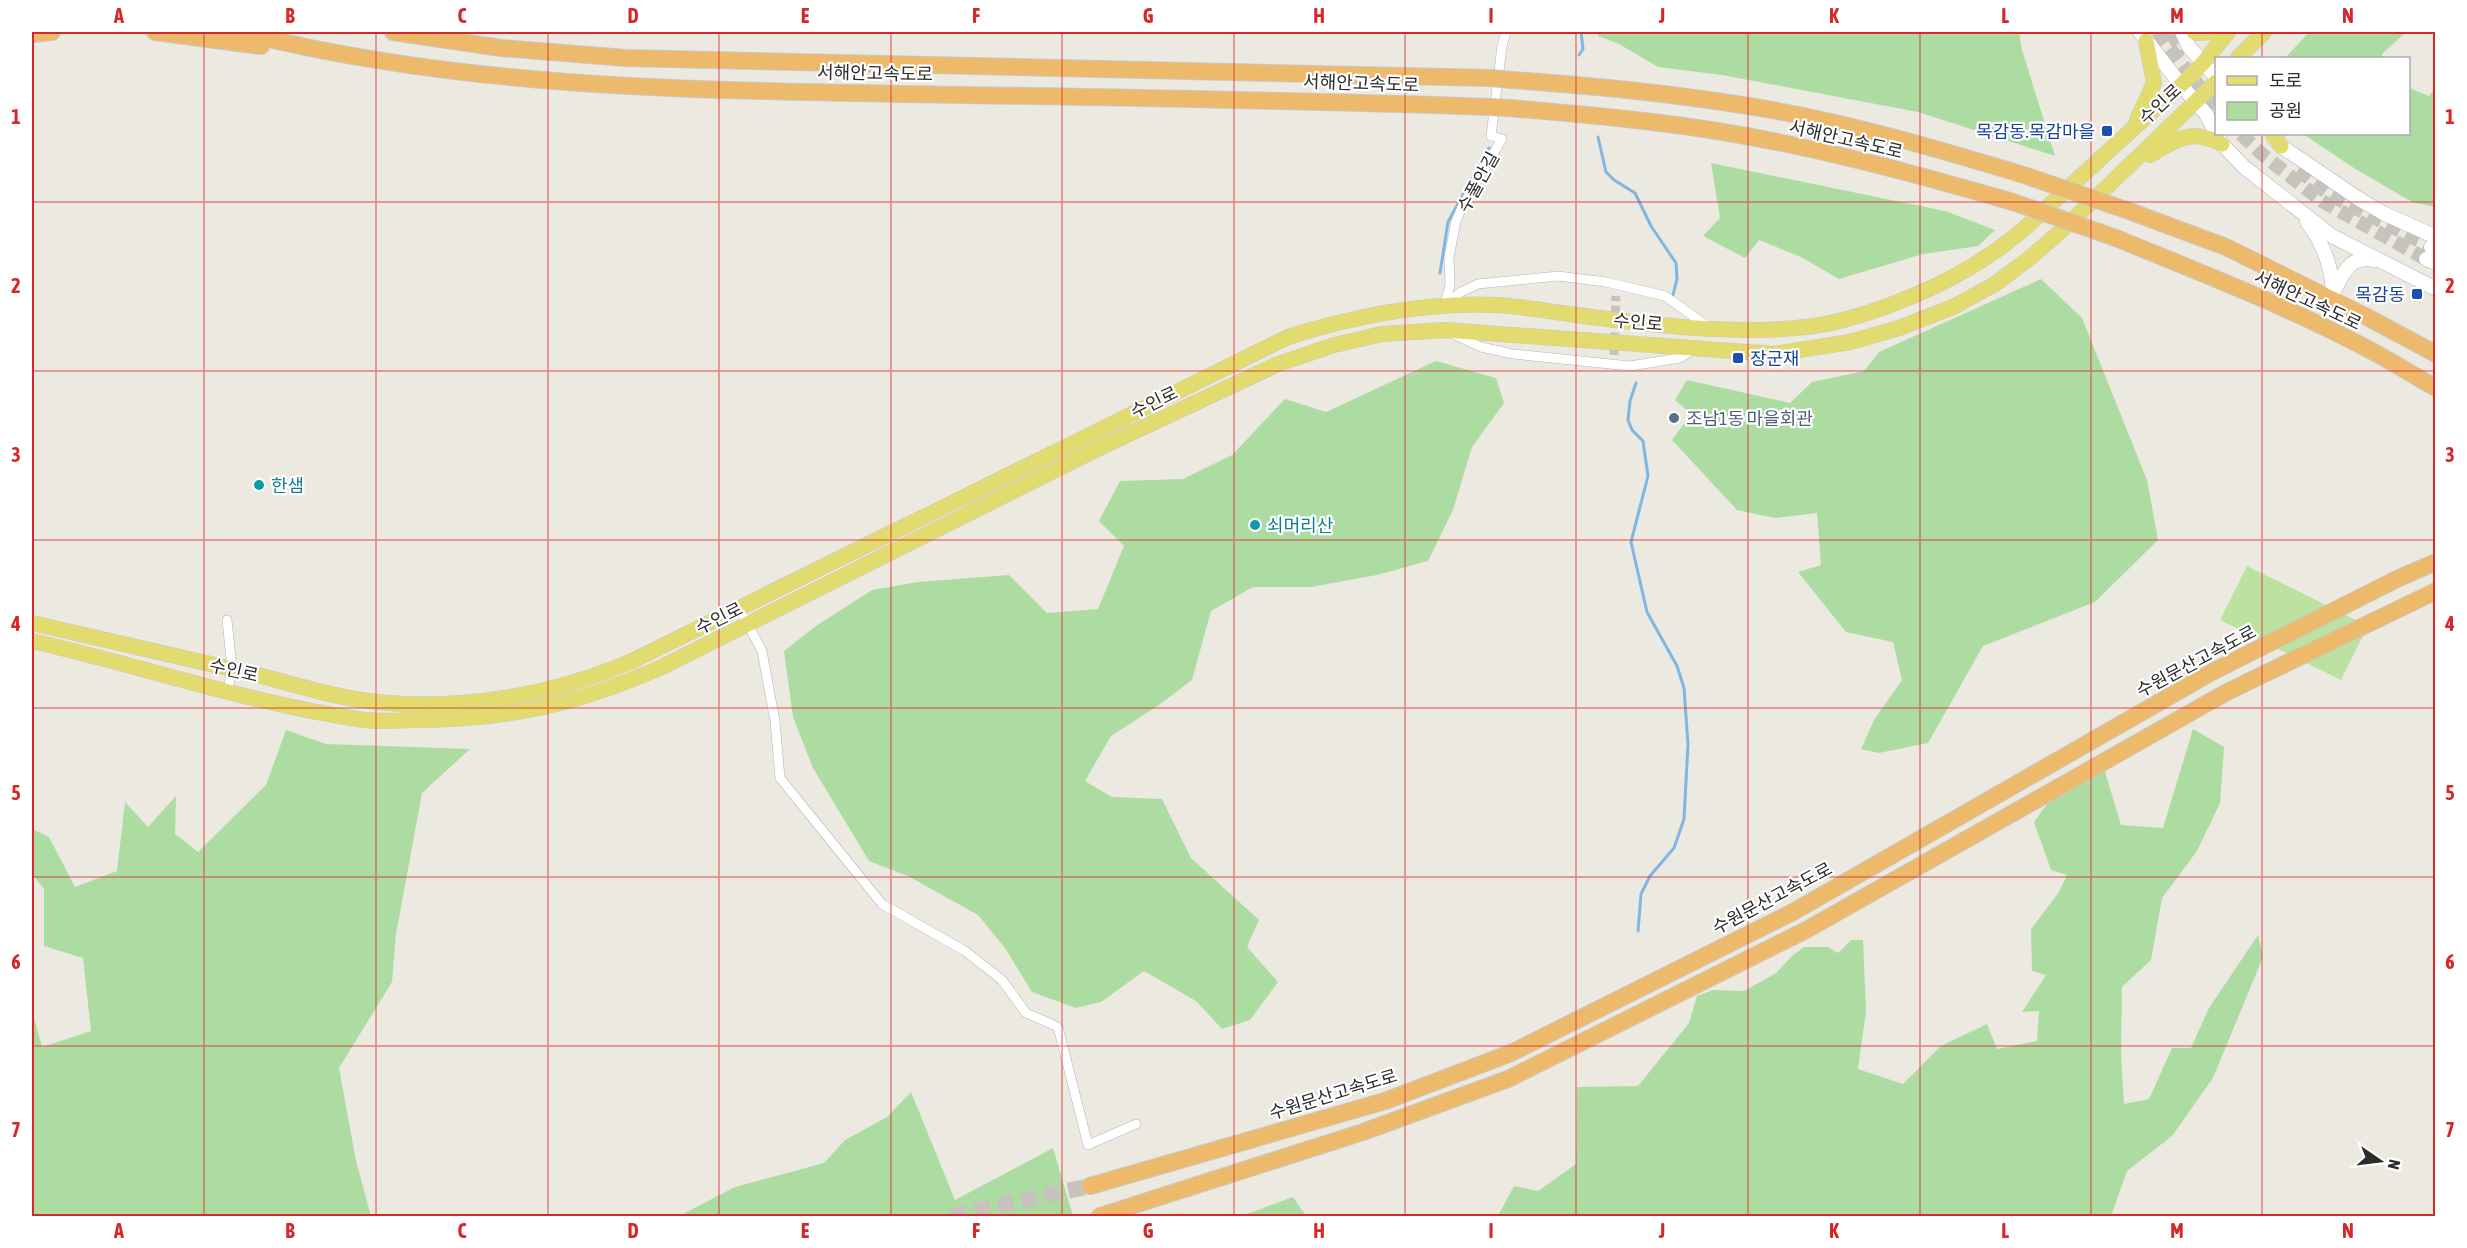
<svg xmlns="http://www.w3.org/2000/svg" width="2467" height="1248" viewBox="0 0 2467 1248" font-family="'Asap Condensed','Noto Sans KR',sans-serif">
<rect width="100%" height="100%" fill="#ece9e0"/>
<!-- green -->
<g fill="#addca3">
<polygon points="1599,32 2019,32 2022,50 2055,156 1918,112 1722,75 1658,67 1619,44 1598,36"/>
<polygon points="2309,32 2406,32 2382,54 2382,58 2285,58"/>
<polygon points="2409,88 2429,96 2435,88 2435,207 2412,202 2354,168 2303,134 2408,134"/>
<polygon points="1711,163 1945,211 1995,230 1978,246 1923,254 1839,279 1801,257 1759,240 1745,258 1703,236 1720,218"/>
<polygon points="2041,279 2082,318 2147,480 2158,540 2095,602 1983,646 1928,743 1879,753 1861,749 1874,720 1902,680 1893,642 1846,632 1798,572 1821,565 1817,513 1775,518 1737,510 1672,440 1691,414 1675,400 1687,380 1790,403 1812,382 1864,371 1879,352"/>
<polygon points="1436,361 1496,378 1504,403 1472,447 1453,510 1428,561 1377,575 1311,587 1253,587 1211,611 1192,680 1159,705 1111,736 1085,781 1112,797 1162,799 1191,858 1259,920 1247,947 1278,982 1250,1020 1222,1029 1196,1001 1144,971 1101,1002 1076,1008 1032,992 1005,948 978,915 908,876 869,861 813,768 793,717 784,651 816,626 872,590 918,582 1009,575 1047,613 1098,609 1124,546 1099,521 1120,481 1183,479 1232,455 1285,399 1326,412"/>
<polygon points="2193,729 2224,747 2220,803 2197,851 2162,898 2151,960 2122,987 2121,1052 2124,1104 2149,1099 2172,1048 2191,1048 2209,1008 2258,935 2263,957 2213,1078 2172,1136 2127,1171 2111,1216 1498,1216 1514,1186 1538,1191 1576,1164 1577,1087 1638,1086 1689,1023 1697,996 1713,990 1744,991 1776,973 1792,956 1804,947 1828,947 1838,953 1851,940 1863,940 1866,1011 1858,1069 1903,1084 1941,1046 1987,1024 1997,1049 2037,1041 2039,1011 2022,1012 2046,975 2032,971 2031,929 2059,892 2067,875 2051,870 2034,822 2066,777 2103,765 2121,825 2163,828"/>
<polygon points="286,730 326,744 470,749 422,793 396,934 392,982 339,1068 356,1161 371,1216 32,1216 32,1010 42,1047 91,1031 83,958 44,946 44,889 32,874 32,829 49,837 75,887 117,871 125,802 148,827 176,796 175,834 198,852 266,785"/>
<polygon points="911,1092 955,1200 1053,1148 1073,1216 679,1216 735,1187 824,1163 845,1140 887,1117"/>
<polygon points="1293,1197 1306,1216 1242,1216"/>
</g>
<!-- pitch -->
<polygon fill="#bbe2a0" points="2247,566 2368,626 2341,680 2220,620"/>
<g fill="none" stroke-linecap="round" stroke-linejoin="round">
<!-- stream -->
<g stroke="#7fb7e2" stroke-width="3">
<polyline points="1579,55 1583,49 1581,32"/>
<polyline points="1598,137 1606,172 1614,180 1635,193 1651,226 1676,263 1677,279 1673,295"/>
<polyline points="1440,273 1448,222 1489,148"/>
<polyline points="1636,383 1630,401 1628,420 1632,430 1643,441 1648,476 1631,542 1647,612 1677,666 1684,688 1688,744 1684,819 1674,848 1650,876 1641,894 1638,931"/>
</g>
<!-- street-tunnel -->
<polyline stroke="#c6c3bc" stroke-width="9" stroke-dasharray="9 4.5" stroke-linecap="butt" points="1614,355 1616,296"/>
<!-- secondary-tunnel -->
<g stroke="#c6c3bc" stroke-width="14" stroke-dasharray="14 7" stroke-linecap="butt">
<polyline points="2157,32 2216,108"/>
<polyline points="2170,32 2185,53"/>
<polyline points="2241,134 2263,155 2322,201 2426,259"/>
<polyline points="2298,170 2329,194 2431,247"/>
</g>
<!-- highway-tunnel -->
<polyline stroke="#c6c3bc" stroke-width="16" stroke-dasharray="16 8" stroke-linecap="butt" points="951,1216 1090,1186"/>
<!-- street casing -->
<g stroke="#b3b4be" stroke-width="10">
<g id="street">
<polyline points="1444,306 1450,285 1449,257 1456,221 1463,205 1502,139 1491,136 1502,46 1506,32"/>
<polyline points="1444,306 1461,292 1478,284 1558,276 1606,282 1665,296 1710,328"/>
<polyline points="1453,334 1481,347 1513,354 1630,366 1680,358 1694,349"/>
<polyline points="739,608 762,651 775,721 780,778 882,904 965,951 1002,980 1026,1013 1058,1027 1088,1145 1136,1124"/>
<polyline points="227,620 232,669 228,690"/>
</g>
</g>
<!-- secondary casing -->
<g stroke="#b3b4be" stroke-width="15">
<g id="secondary">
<polyline points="2140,32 2181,85 2206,114 2222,144 2244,167 2332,236 2436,289"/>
<polyline points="2182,32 2189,47 2216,77"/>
<polyline points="2274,138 2281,146 2359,199 2383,213 2436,237"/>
<path d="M2307 222C2323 243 2332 267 2333 293"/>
<polyline points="2431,247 2436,249"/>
<polyline points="2426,259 2436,263"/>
<path d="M2333 293C2344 273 2348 255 2375 260"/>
</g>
</g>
<!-- primary casing -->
<g stroke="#c8c8c8" stroke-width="16">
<g id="primary">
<polyline points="2194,32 2196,33 2213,32"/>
<polyline points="2238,58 2264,32"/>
<polyline points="2137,120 2154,83 2146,41"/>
<polyline points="2273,134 2281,146"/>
<path d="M2150 155C2177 139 2192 128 2222 144"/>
<path d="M32 623C107 640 182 657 258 675 293 684 333 697 369 701 457 712 550 696 632 661L1288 337C1355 316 1425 302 1496 305 1520 306 1545 311 1569 314 1650 325 1769 341 1847 319 1905 303 1967 275 2014 237 2033 222 2050 204 2068 188 2106 154 2143 119 2181 85L2203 63 2228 32"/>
<path d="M32 641C142 666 252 704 364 720 382 722 401 720 419 720 512 719 577 704 662 667L1095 450 1278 364 1334 345 1382 334 1445 330 1774 354 1850 342 1899 328 1953 307 1995 284 2031 257 2061 231 2216 82"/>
</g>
</g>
<!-- highway casing -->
<g stroke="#c8c8c8" stroke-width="18">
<g id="highway">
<polyline points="155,32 261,46"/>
<path d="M240 32C457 87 681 90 904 94 1099 97 1294 100 1490 107"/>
<polyline points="393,32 501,48 626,58 1491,78"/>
<polyline points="32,34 52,32"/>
<path d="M1512 80C1584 85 1657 92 1729 103 1829 117 1928 146 2024 175"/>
<path d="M1509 108C1578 114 1648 120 1717 131 1817 147 1916 174 2013 202"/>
<polyline points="2132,212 2226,247 2367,317 2436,354"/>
<path d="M2116 238C2201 273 2287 306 2368 349 2391 361 2413 375 2436 388"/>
<polyline points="1090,1186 1385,1101 1511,1053 1793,912 2212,672"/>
<polyline points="1100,1216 1363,1132 1508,1079 1808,929 2227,692 2436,591"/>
</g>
</g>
<!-- street -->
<use href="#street" stroke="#fff" stroke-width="9"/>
<!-- secondary -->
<use href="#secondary" stroke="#fff" stroke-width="14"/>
<!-- primary -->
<use href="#primary" stroke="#e2db6f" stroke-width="15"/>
<!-- highway -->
<use href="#highway" stroke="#edb96a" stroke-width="16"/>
<!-- highway-bridge casing -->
<g stroke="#c8c8c8" stroke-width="18" stroke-linecap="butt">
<g id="highway-bridge">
<polyline points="1491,78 1512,80"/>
<polyline points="1490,107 1509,108"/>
<polyline points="2024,175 2132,212"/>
<polyline points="2013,202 2116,238"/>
<polyline points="2212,672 2399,578 2436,562"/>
</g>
</g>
<!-- highway-bridge -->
<use href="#highway-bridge" stroke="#edb96a" stroke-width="16"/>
</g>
<!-- grid -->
<path fill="none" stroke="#d62828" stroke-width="1.5" stroke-opacity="0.55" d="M204 32V1216M376 32V1216M548 32V1216M719 32V1216M891 32V1216M1062 32V1216M1234 32V1216M1405 32V1216M1576 32V1216M1748 32V1216M1920 32V1216M2091 32V1216M2262 32V58M2262 134V1216M32 202H2436M32 371H2436M32 540H2436M32 708H2436M32 877H2436M32 1046H2436"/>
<!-- markers -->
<g fill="#1a4fb4" stroke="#fff" stroke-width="2">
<rect x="2101" y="125" width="12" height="12" rx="3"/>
<rect x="2411" y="288" width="12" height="12" rx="3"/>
<rect x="1732" y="352" width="12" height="12" rx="3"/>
</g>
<circle fill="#5c6f8a" stroke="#fff" stroke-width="2" cx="1674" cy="418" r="6"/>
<g fill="#0f9aa8" stroke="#fff" stroke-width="2">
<circle cx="259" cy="485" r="6"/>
<circle cx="1255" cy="525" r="6"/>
</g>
<g text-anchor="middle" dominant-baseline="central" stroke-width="4.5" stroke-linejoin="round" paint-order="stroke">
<!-- street labels -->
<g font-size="18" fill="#2c2c2c" stroke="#fff">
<text transform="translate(875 73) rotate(1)">서해안고속도로</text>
<text transform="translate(1361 83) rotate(2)">서해안고속도로</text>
<text transform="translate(2160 104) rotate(-43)">수인로</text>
<text transform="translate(1846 139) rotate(13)">서해안고속도로</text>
<text transform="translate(1478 182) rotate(-61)">수풀안길</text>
<text transform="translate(2308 300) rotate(25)">서해안고속도로</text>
<text transform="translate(1638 322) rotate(5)">수인로</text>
<text transform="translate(1154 402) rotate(-26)">수인로</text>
<text transform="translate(719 618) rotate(-26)">수인로</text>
<text transform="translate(2196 661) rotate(-28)">수원문산고속도로</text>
<text transform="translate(234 670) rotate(13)">수인로</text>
<text transform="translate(1772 898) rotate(-28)">수원문산고속도로</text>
<text transform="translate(1333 1094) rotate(-17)">수원문산고속도로</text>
</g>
<!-- transit labels -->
<g font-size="18" fill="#164399" stroke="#fff" text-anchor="end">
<text x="2095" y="131">목감동.목감마을</text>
<text x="2405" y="294">목감동</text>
<text x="1750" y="358" text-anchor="start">장군재</text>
</g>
<!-- service labels -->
<g font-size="18" fill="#4e5e75" stroke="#fff" text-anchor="start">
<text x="1686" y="418">조남1동 마을회관</text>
</g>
<!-- culture labels -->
<g font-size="18" fill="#0d838f" stroke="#fff" text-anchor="start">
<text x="271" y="485">한샘</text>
<text x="1267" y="525">쇠머리산</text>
</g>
</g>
<!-- border -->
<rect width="2467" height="1248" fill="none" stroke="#ffffff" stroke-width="66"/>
<!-- legend -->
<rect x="2215" y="57" width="195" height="78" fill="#ffffff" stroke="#ababab" stroke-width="1.5"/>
<rect x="2227" y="76" width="30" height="9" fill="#e2db6f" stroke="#ababab" stroke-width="1.5"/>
<text x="2269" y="87" font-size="18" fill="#2c2c2c">도로</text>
<rect x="2227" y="102" width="30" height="18" fill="#addca3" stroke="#ababab" stroke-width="1.5"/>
<text x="2269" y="117" font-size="18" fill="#2c2c2c">공원</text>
<!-- north arrow -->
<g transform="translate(2380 1161) rotate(104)" stroke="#ffffff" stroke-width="4.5" paint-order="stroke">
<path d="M0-4.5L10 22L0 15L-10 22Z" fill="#2c2c2c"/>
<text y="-9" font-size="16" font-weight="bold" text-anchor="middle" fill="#2c2c2c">N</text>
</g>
<rect x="33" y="33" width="2401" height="1182" fill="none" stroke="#d62828" stroke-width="2"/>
<g font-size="20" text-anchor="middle" font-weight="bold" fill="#d62828">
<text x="119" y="23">A</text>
<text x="290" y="23">B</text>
<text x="462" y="23">C</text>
<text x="633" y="23">D</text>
<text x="805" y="23">E</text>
<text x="976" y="23">F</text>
<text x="1148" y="23">G</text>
<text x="1319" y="23">H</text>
<text x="1491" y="23">I</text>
<text x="1662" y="23">J</text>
<text x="1834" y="23">K</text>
<text x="2005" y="23">L</text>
<text x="2177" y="23">M</text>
<text x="2348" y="23">N</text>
<text x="16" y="124">1</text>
<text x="2450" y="124">1</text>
<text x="16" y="293">2</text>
<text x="2450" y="293">2</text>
<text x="16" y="462">3</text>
<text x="2450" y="462">3</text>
<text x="16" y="631">4</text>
<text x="2450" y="631">4</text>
<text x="16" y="800">5</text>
<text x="2450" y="800">5</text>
<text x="16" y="969">6</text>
<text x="2450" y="969">6</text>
<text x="16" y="1137">7</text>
<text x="2450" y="1137">7</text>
<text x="119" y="1238">A</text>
<text x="290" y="1238">B</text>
<text x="462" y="1238">C</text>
<text x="633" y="1238">D</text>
<text x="805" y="1238">E</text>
<text x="976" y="1238">F</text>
<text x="1148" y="1238">G</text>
<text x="1319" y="1238">H</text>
<text x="1491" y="1238">I</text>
<text x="1662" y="1238">J</text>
<text x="1834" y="1238">K</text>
<text x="2005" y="1238">L</text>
<text x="2177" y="1238">M</text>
<text x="2348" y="1238">N</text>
</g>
</svg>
